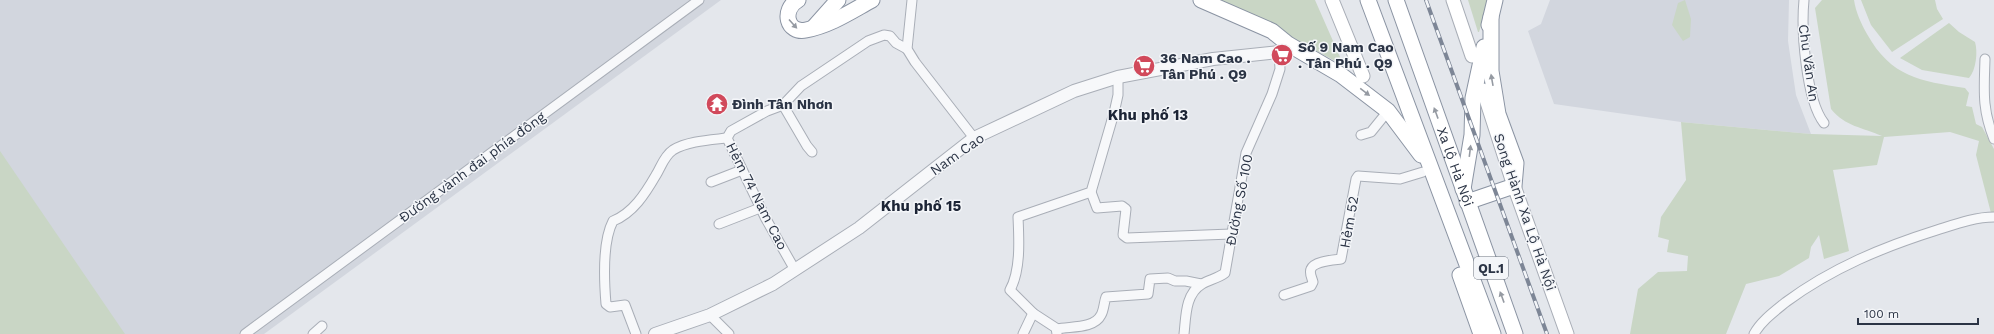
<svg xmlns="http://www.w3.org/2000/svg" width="1994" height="334" viewBox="0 0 1994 334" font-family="'Work Sans',sans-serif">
<rect width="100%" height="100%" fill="#e4e7ec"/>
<!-- built -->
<g fill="#d2d6de">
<polygon points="0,0 721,0 264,334 0,334"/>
<polygon points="1550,0 1789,0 1788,41 1796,95 1811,134 1681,122 1554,104 1528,31 1541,24"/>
</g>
<!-- green -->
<g fill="#c9d6c5">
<polygon points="1207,0 1315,0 1344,66 1284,33"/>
<polygon points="1468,0 1489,0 1479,32 1478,32"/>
<polygon points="1685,0 1691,19 1690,37 1683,41 1672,25 1678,3"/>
<path d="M1822 0H1854C1856 13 1861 23 1867 34 1891 77 1920 81 1965 88L1969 93 1966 106 1972 107 1976 124 1982 127 1994 149V217H1992L1976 155 1979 141 1950 132 1884 137 1877 165 1833 170 1849 251 1824 259 1819 235 1811 247 1809 258 1779 276 1746 284 1726 334H1630L1638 289 1658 272 1687 271 1688 256 1667 252 1669 240 1658 237 1661 217 1686 180 1681 122 1811 134 1882 136C1862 127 1846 127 1831 109L1815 8Z"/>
<polygon points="1861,0 1935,0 1937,9 1943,19 1892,52 1871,25"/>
<path d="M1949 23 1959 32 1975 42C1978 52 1976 70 1969 78L1922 70 1900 58Z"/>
<polygon points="0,151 125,334 0,334"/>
</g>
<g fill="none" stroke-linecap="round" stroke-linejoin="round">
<!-- minor casing -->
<g stroke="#a9aeb7" stroke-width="11">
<g id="minor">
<polyline points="912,0 907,49 915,62 974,138"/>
<path d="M1804 0C1801 30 1806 100 1824 123"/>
<path d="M1985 59C1984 91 1982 109 1994 139"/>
<polyline points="783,105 807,146 812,152"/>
<polyline points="1361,135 1371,132 1388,111"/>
<polyline points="711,182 742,170"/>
<polyline points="1091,192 1097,208 1122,206 1126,209 1123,235 1127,238 1231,234"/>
<polyline points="719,224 760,208"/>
<polyline points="795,270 766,219 727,138 731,131 767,111 783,105 801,86 868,41 884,35 890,36 896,43 907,49"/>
<path d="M1284 295 1311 286 1313 282C1312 278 1309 273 1311 269 1314 261 1334 260 1341 259L1356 179 1358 176 1400 179 1423 172"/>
<polyline points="710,315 729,334"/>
<path d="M1057 329C1070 326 1094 329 1101 315 1104 310 1104 302 1106 297L1148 294 1150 279 1168 278 1175 281H1186L1201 284"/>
<polyline points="245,334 699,0"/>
<polyline points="313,334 322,326"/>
<path d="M636 334 625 305 610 307 606 304C604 280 602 242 613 221 633 213 645 194 656 175 661 167 664 156 673 150 688 141 710 140 727 138"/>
<polyline points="1023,334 1033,313"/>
<path d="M1057 334 1056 328 1033 313 1010 290C1021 270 1019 239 1018 217L1091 192 1114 113 1118 95V77"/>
<path d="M1184 334C1186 317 1185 294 1202 284 1209 280 1218 278 1225 273L1246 153 1272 94 1280 69 1279 52"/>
<path d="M1754 334C1761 321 1775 311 1786 302 1832 268 1883 247 1937 230 1956 224 1975 217 1994 217"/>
</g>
</g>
<!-- tertiary casing -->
<g stroke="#a9aeb7" stroke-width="14">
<polyline id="tertiary" points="655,334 710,315 773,284 859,228 974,138 1074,91 1118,77 1213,59 1279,52 1288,44"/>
</g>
<!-- secondary casing -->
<g stroke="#a9aeb7" stroke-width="15">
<g id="secondary">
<polyline points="1332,0 1363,76"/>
<polyline points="1453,0 1472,56"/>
<polyline points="1483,90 1514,186 1567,334"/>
</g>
</g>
<!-- trunk casing -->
<g stroke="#8b94a3" stroke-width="17">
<g id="trunk">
<path d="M798 0C781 10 787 34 806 30 831 25 850 12 872 0"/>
<polyline points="1201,0 1272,31 1288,44 1341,75 1388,111 1421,155"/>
<polyline points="1368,0 1493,334"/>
<path id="s1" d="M1396 0 1515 334"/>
<polyline points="1489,25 1495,0"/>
<polyline points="814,27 838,0"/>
<polyline points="1463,189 1472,135 1473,98 1484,47"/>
<polyline points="1467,202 1514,186 1516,163 1498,114 1491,71 1491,17"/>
<polyline points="1460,275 1481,334"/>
</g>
</g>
<!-- minor -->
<use href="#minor" stroke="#f7f8fa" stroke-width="9"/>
<!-- tertiary -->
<use href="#tertiary" stroke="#f7f8fa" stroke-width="12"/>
<!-- secondary -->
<use href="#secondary" stroke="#fff" stroke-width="13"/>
<!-- trunk -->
<use href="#trunk" stroke="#fff" stroke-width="15"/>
<!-- rail casing -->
<g stroke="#7d8696" stroke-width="4">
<polyline id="rail" points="1426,0 1547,334"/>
</g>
<!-- rail -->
<use href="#rail" stroke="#f4f6f9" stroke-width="2.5" stroke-dasharray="8" stroke-linecap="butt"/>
</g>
<!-- one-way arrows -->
<defs><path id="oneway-solid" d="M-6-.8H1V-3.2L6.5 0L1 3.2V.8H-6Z"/></defs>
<g fill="#959aa2">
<use href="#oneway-solid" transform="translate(793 24) rotate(48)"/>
<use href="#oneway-solid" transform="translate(1492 80) rotate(-100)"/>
<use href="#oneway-solid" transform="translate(1365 92) rotate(37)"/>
<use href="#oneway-solid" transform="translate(1436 113) rotate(-110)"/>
<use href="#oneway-solid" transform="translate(1470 151) rotate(-83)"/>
<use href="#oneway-solid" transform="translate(1502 297) rotate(-110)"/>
</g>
<!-- icons -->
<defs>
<g id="supermarket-disc" transform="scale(1.15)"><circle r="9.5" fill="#d1495b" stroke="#f4f6f9"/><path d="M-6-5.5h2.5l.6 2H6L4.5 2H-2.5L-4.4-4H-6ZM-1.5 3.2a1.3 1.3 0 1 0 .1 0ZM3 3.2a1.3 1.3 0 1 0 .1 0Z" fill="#fff"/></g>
<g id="temple-disc" transform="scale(1.15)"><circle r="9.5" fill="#d1495b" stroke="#f4f6f9"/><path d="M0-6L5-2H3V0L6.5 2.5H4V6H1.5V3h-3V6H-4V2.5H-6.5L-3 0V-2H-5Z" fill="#fff"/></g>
</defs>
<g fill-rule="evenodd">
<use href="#supermarket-disc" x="1282" y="55"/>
<use href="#supermarket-disc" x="1144" y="66"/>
<use href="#temple-disc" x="717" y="104"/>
</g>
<g text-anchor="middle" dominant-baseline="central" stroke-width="3" stroke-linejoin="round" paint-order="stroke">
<!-- shield labels -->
<rect fill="#f4f6f9" stroke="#676e7b" stroke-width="1" x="1474" y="257" width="34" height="22" rx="3"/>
<g font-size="13" font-weight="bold" fill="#2b3445">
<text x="1491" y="268">QL.1</text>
</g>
<!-- poi labels -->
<g font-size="14" font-weight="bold" fill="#2b3445" stroke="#f4f6f9" text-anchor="start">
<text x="1298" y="47">Số 9 Nam Cao<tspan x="1298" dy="16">. Tân Phú . Q9</tspan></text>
<text x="1160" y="58">36 Nam Cao .<tspan x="1160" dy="16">Tân Phú . Q9</tspan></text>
<text x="732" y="104">Đình Tân Nhơn</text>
</g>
<!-- street labels -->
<g font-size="14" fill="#2b3445" stroke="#f4f6f9">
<text transform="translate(1809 63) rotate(82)">Chu Văn An</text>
<text transform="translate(957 154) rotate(-35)">Nam Cao</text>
<text transform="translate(472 167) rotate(-36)">Đường vành đai phía đông</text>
<text stroke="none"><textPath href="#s1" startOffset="177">Xa lộ Hà Nội</textPath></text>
<text transform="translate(757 196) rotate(63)">Hẻm 74 Nam Cao</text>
<text transform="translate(1239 200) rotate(-79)">Đường Số 100</text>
<text transform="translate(1525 212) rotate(71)">Song Hành Xa Lộ Hà Nội</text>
<text transform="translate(1349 222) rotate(-80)">Hẻm 52</text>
</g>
<!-- neighbourhood labels -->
<g font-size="15" font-weight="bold" fill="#1d2536" stroke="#f4f6f9">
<text x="1148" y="115">Khu phố 13</text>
<text x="921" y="206">Khu phố 15</text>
</g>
</g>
<!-- scale -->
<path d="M1858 318v6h120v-6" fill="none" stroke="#2b3445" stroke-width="2"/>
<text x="1864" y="318" font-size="12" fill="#2b3445" stroke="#f4f6f9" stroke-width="3" paint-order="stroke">100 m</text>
</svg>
